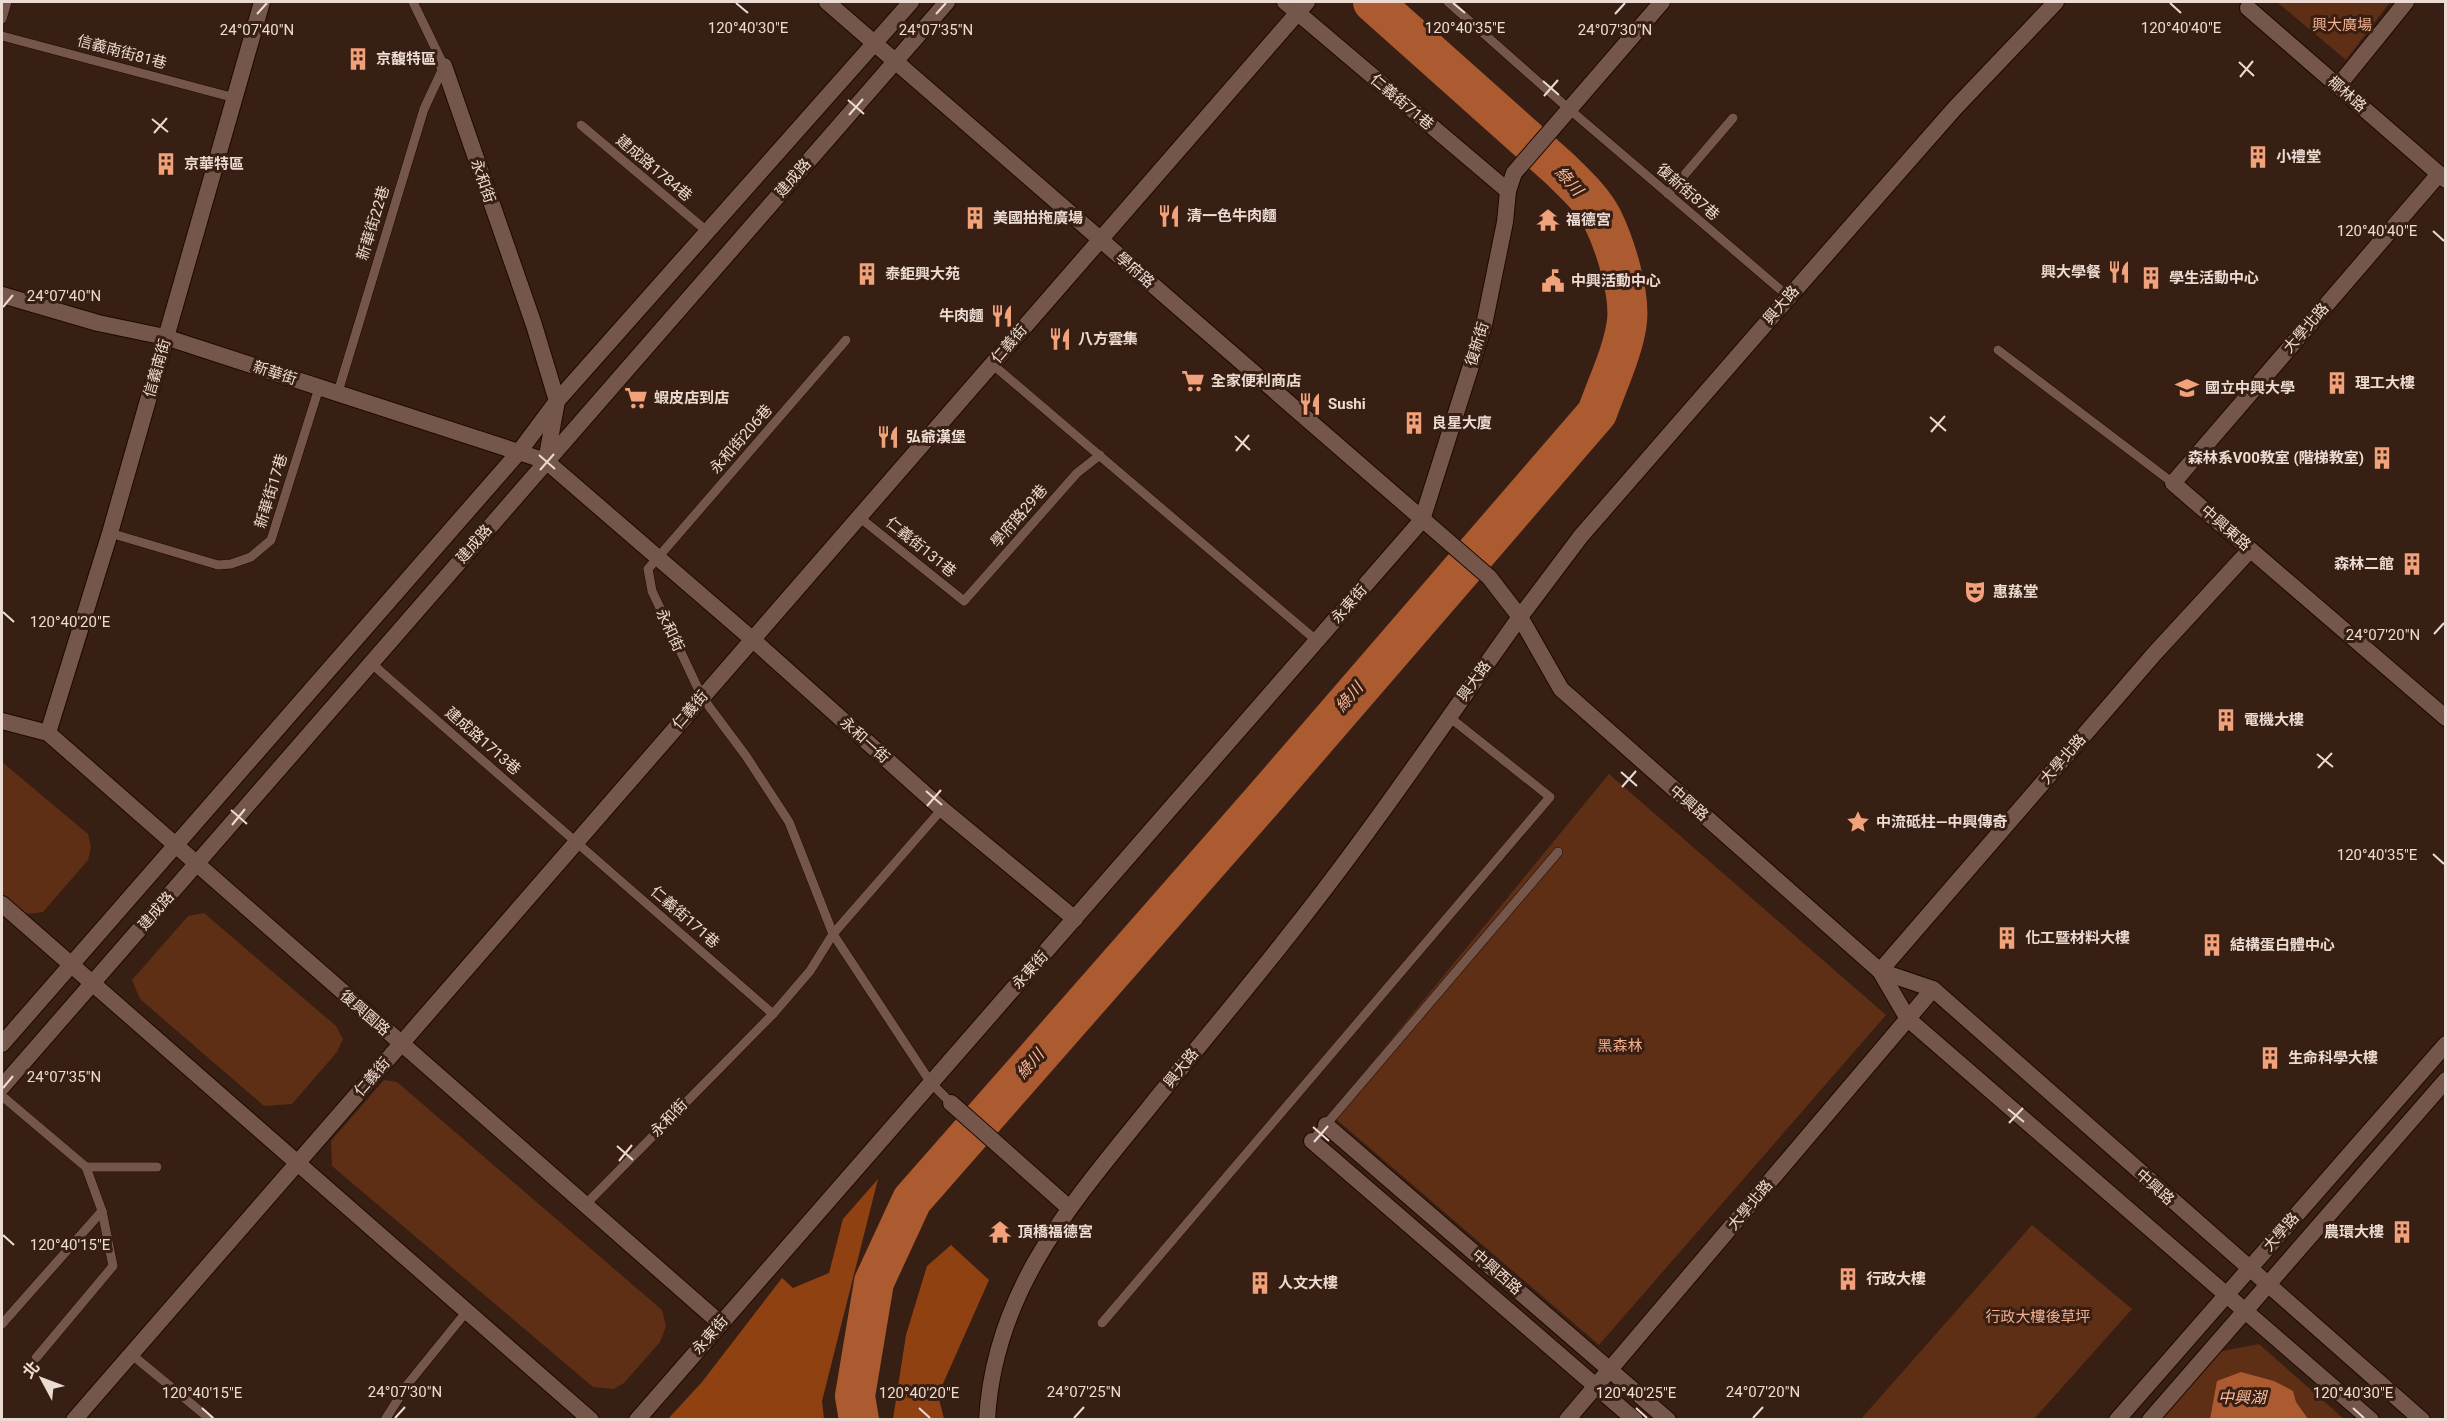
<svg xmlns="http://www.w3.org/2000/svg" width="2447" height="1421" viewBox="0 0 2447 1421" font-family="Roboto,'Noto Sans TC',sans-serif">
<rect width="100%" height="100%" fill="#381f13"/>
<!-- green -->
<g fill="#5e2e15">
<polygon points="2277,2 2390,2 2346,60"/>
<polygon points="2,762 88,834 91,847 88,860 43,912 29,914 16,909 2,897"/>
<polygon points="1609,774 1886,1015 1599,1345 1330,1114"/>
<polygon points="204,913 336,1026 343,1039 337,1052 292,1104 264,1106 140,999 132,980 188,916"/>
<polygon points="384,1080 397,1082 662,1310 666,1326 660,1342 624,1383 614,1389 593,1387 332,1166 331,1141"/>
<polygon points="2032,1225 2132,1309 2034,1419 1861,1419"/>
<polygon points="2259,1344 2344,1419 2151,1420 2207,1354"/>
</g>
<!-- forest -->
<g fill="#8f4112">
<polygon points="878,1179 822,1401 824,1419 668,1419 702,1382 782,1278 793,1288 829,1273 843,1219"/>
<polygon points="951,1245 989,1280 938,1395 944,1419 893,1419 906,1335 927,1266"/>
</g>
<!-- water -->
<polygon fill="#ac5b31" points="2241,1372 2274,1381 2293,1391 2296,1402 2308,1419 2210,1419 2217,1381"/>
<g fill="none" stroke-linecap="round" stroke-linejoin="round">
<!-- river -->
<path stroke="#ac5b31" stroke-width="40" d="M859 1420 855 1396 874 1282 912 1200 1263 800 1597 413C1607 385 1624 349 1627 321 1630 292 1615 244 1602 218 1592 199 1575 184 1560 169L1373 2"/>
<!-- service casing -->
<g stroke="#1e0801" stroke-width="10">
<g id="service">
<polyline points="1448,2 1569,109 1789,297"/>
<polyline points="2,19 7,2"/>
<polyline points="2,36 235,98"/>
<polyline points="581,125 709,233"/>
<polyline points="1668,194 1733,118"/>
<polyline points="846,340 648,569 652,591 702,697 746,756 789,822 833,934 931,1083 951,1103"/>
<polyline points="1998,350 2173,483"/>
<polyline points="992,364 1317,641"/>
<polyline points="338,392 424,109 444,66 413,2"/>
<polyline points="859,517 964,601 1077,473 1100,455"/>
<polyline points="110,533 218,565 231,564 251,557 271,540 319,388"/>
<polyline points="371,663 773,1014"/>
<polyline points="2,1096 86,1167 102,1211 2,1324"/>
<polyline points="1312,1141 1558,852"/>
<polyline points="86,1167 157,1167"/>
<polyline points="585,1205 773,1014 810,971 833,934 942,809"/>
<polyline points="1102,1323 1550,797 1448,716"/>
<polyline points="131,1354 211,1420"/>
<polyline points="36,1358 113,1266 102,1211"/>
<polyline points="385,1420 407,1385 467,1311"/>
</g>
</g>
<!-- minor casing -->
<g stroke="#1e0801" stroke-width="18">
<g id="minor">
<polyline points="827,2 1489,577 1520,617 1561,689 1880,971 1908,1019 2371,1420"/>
<polyline points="1285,2 1508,191"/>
<polyline points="2248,8 2446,180"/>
<polyline points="444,66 534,325 557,401 546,461 752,639 942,809 1075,919"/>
<polyline points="2338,86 2406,2"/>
<polyline points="2439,174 2173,483 2446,718"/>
<polyline points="2,295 98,323 165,337 546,461"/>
<polyline points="2,721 48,733 720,1323"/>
<polyline points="48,733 110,533 262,2"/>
<polyline points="2,904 591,1420"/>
<polyline points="1880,971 1933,989 2422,1420"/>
<polyline points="1880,971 2155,653 2250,550"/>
<polyline points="951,1103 1068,1207"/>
<polyline points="1326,1125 1668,1420"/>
<polyline points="1312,1141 1635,1420"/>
<polyline points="74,1420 1307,2"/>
<polyline points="637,1420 1422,520 1484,325 1505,222 1508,191 1514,173 1662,2"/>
<path d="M987 1420C994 1291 1071 1204 1148 1109 1196 1049 1246 990 1293 930 1373 829 1445 722 1520 617"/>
<polyline points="1567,1420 1933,989"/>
<polyline points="2117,1420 2446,1044"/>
<polyline points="2150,1420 2446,1080"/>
</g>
</g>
<!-- tertiary casing -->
<g stroke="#1e0801" stroke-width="18">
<g id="tertiary">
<polyline points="1520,617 1581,536 1789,297 1955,108 2056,2"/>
<polyline points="2,1044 519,452 557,401 911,2"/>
<polyline points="2,1087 947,2"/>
</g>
</g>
<!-- service -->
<use href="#service" stroke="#74574a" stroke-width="9"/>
<!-- minor -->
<use href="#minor" stroke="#74574a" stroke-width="16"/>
<!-- tertiary -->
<use href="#tertiary" stroke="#74574a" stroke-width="16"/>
</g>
<!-- ticks -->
<path fill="none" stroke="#ecdbd3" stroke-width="2" d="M736 3 748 13M1453 3 1465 13M2170 3 2181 13M257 14 267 3M936 14 946 3M1615 14 1625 3M2239 62 2254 76M2240 77 2253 61M1543 81 1559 95M1544 96 1558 80M848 100 864 114M849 115 863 99M152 119 168 132M154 133 167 118M2433 231 2444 241M3 307 13 295M1930 417 1946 431M1931 432 1945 416M1235 436 1250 450M1236 451 1249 435M539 455 555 469M540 470 554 454M3 612 14 622M2434 634 2444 623M2317 754 2333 767M2318 768 2332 753M1621 772 1637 786M1622 787 1636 771M926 791 942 805M927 806 941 790M231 810 247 824M232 825 245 809M2433 854 2444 864M3 1088 13 1076M2008 1109 2024 1122M2009 1123 2023 1108M1313 1127 1329 1141M1314 1142 1328 1126M617 1146 633 1160M619 1161 632 1145M3 1235 14 1245M202 1408 213 1418M919 1408 930 1418M1636 1408 1647 1418M2353 1408 2364 1418M395 1418 405 1407M1074 1418 1084 1407M1753 1418 1763 1407"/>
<!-- icons -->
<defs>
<g id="building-bare" transform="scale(1.8)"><path d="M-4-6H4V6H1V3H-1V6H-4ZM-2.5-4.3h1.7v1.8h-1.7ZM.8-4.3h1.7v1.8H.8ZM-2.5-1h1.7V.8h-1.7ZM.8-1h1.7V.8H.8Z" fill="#f1a27b" stroke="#381f13" stroke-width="2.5" paint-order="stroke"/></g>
<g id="restaurant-bare" transform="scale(1.8)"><path d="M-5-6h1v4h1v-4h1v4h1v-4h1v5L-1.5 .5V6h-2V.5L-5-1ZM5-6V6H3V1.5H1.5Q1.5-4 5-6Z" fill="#f1a27b" stroke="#381f13" stroke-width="2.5" paint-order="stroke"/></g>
<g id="temple-bare" transform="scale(1.8)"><path d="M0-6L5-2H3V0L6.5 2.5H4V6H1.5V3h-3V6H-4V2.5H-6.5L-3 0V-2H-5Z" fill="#f1a27b" stroke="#381f13" stroke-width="2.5" paint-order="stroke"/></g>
<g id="civic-bare" transform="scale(1.8)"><path d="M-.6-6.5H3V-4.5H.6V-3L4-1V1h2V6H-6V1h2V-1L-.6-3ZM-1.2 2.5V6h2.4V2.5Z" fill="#f1a27b" stroke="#381f13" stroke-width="2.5" paint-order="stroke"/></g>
<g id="supermarket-bare" transform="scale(1.8)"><path d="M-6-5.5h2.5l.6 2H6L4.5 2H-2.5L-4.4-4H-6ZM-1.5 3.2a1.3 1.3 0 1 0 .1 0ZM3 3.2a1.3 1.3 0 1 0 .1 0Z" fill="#f1a27b" stroke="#381f13" stroke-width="2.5" paint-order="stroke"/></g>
<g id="university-bare" transform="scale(1.8)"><path d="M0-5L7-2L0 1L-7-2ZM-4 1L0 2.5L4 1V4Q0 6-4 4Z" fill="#f1a27b" stroke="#381f13" stroke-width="2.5" paint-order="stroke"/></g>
<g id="theatre-bare" transform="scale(1.8)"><path d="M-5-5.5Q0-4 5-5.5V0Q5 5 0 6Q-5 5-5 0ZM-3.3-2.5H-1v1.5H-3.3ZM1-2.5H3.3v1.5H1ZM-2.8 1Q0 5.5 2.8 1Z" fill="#f1a27b" stroke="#381f13" stroke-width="2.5" paint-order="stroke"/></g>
<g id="sight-bare" transform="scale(1.8)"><path d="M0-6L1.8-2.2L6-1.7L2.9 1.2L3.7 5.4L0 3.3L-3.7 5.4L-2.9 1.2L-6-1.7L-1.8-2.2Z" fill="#f1a27b" stroke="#381f13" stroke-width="2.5" paint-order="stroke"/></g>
</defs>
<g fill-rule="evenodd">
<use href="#building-bare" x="358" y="59"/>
<use href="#building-bare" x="2258" y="157"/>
<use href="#building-bare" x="166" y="164"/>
<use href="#restaurant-bare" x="1169" y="216"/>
<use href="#building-bare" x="975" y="218"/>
<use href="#temple-bare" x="1548" y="220"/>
<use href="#restaurant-bare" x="2119" y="272"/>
<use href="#building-bare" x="867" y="274"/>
<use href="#building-bare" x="2151" y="278"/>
<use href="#civic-bare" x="1553" y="281"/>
<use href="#restaurant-bare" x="1002" y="316"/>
<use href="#restaurant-bare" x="1060" y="339"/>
<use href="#supermarket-bare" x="1193" y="381"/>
<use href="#building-bare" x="2337" y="383"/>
<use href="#university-bare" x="2187" y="388"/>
<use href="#supermarket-bare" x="636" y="398"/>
<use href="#restaurant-bare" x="1310" y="404"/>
<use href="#building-bare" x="1414" y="423"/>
<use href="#restaurant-bare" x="888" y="437"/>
<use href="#building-bare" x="2382" y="458"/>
<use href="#building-bare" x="2412" y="564"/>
<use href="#theatre-bare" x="1975" y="592"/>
<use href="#building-bare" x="2226" y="720"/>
<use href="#sight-bare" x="1858" y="822"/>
<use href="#building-bare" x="2007" y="938"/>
<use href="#building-bare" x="2212" y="945"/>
<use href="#building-bare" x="2270" y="1058"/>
<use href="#temple-bare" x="1000" y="1232"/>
<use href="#building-bare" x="2402" y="1232"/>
<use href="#building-bare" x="1848" y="1279"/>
<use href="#building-bare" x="1260" y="1283"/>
</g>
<g text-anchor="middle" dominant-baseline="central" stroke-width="6" stroke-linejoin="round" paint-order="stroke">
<!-- park labels -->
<g font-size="15" fill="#f1ae8e" stroke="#381f13">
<text x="2342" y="25">興大廣場</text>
<text x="1620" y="1046">黑森林</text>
<text x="2038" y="1317">行政大樓後草坪</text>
</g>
<!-- street labels -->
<g font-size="15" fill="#ecdbd3" stroke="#381f13">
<text transform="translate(122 52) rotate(15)">信義南街81巷</text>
<text transform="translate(2347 94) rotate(41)">椰林路</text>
<text transform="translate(1402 102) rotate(40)">仁義街71巷</text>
<text transform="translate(654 168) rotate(40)">建成路1784巷</text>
<text transform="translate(793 178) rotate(-49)">建成路</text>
<text transform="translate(483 181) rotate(71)">永和街</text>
<text transform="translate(1688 192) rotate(41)">復新街87巷</text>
<text transform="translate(373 223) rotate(-73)">新華街22巷</text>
<text transform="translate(1135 270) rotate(41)">學府路</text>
<text transform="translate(1781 305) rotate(-49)">興大路</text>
<text transform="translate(2306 328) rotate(-49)">大學北路</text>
<text transform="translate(1009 344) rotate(-49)">仁義街</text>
<text transform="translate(1477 344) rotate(-73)">復新街</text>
<text transform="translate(157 368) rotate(-74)">信義南街</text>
<text transform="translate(275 373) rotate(18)">新華街</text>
<text transform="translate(741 439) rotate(-49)">永和街206巷</text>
<text transform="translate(271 491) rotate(-73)">新華街17巷</text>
<text transform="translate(1019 516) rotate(-49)">學府路29巷</text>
<text transform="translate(2226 528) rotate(41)">中興東路</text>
<text transform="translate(474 544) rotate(-49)">建成路</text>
<text transform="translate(921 547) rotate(39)">仁義街131巷</text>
<text transform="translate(1349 604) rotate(-49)">永東街</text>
<text transform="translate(670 630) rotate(65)">永和街</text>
<text transform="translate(1474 681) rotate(-54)">興大路</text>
<text transform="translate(690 710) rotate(-49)">仁義街</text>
<text transform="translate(865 740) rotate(42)">永和一街</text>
<text transform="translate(483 741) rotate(41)">建成路1713巷</text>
<text transform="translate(2063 759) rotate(-49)">大學北路</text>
<text transform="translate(1689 803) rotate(41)">中興路</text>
<text transform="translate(156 911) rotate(-49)">建成路</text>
<text transform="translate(685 917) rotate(41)">仁義街171巷</text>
<text transform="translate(1030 970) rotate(-48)">永東街</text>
<text transform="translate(365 1013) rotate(41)">復興園路</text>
<text transform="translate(1181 1068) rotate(-51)">興大路</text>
<text transform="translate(372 1077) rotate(-49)">仁義街</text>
<text transform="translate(669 1118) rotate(-46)">永和街</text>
<text transform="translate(2155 1187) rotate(42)">中興路</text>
<text transform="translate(1750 1205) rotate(-50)">大學北路</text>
<text transform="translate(2281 1232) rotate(-49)">大學路</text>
<text transform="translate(1497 1272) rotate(41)">中興西路</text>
<text transform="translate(710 1335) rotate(-49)">永東街</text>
</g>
<!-- poi labels -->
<g font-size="15" font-weight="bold" fill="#ecdbd3" stroke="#381f13" text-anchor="start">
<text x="376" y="59">京馥特區</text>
<text x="2276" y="157">小禮堂</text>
<text x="184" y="164">京華特區</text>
<text x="1187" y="216">清一色牛肉麵</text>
<text x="993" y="218">美國拍拖廣場</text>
<text x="1566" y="220">福德宮</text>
<text x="2101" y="272" text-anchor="end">興大學餐</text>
<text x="885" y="274">泰鉅興大苑</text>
<text x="2169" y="278">學生活動中心</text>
<text x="1571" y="281">中興活動中心</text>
<text x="984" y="316" text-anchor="end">牛肉麵</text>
<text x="1078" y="339">八方雲集</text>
<text x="1211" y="381">全家便利商店</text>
<text x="2355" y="383">理工大樓</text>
<text x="2205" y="388">國立中興大學</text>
<text x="654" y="398">蝦皮店到店</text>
<text x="1328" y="404">Sushi</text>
<text x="1432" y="423">良星大廈</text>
<text x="906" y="437">弘爺漢堡</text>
<text x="2364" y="458" text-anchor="end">森林系V00教室 (階梯教室)</text>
<text x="2394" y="564" text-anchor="end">森林二館</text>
<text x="1993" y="592">惠蓀堂</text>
<text x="2244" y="720">電機大樓</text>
<text x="1876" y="822">中流砥柱—中興傳奇</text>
<text x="2025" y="938">化工暨材料大樓</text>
<text x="2230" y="945">結構蛋白體中心</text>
<text x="2288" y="1058">生命科學大樓</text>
<text x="1018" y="1232">頂橋福德宮</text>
<text x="2384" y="1232" text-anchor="end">農環大樓</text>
<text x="1866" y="1279">行政大樓</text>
<text x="1278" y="1283">人文大樓</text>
</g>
<!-- water labels -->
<g font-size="16" font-style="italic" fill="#fdba99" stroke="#381f13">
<text transform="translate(1569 181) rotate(48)">綠川</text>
<text transform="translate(1349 697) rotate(-49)">綠川</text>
<text transform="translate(1030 1064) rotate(-49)">綠川</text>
<text x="2242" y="1397">中興湖</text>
</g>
</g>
<g font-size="15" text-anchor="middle" fill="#ecdbd3" stroke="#381f13" stroke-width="6" stroke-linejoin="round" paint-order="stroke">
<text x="748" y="33">120°40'30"E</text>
<text x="2181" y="33">120°40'40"E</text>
<text x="1465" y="33">120°40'35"E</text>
<text x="257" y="35">24°07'40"N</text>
<text x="936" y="35">24°07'35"N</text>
<text x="1615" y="35">24°07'30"N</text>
<text x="2377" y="236">120°40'40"E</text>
<text x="64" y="301">24°07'40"N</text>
<text x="70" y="627">120°40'20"E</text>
<text x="2383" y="640">24°07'20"N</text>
<text x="2377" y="860">120°40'35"E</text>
<text x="64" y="1082">24°07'35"N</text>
<text x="70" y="1250">120°40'15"E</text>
<text x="405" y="1397">24°07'30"N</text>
<text x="1084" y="1397">24°07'25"N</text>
<text x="1763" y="1397">24°07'20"N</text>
<text x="202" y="1398">120°40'15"E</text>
<text x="919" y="1398">120°40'20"E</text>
<text x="1636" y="1398">120°40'25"E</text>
<text x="2353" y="1398">120°40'30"E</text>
</g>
<!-- border -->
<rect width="2447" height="1421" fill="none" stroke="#ecdbd3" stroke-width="6"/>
<!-- north arrow -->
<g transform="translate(42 1379) rotate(311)" stroke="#381f13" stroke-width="4.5" paint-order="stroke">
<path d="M0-4.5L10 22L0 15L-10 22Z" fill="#ecdbd3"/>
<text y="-9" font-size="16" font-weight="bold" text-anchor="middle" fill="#ecdbd3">北</text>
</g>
</svg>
